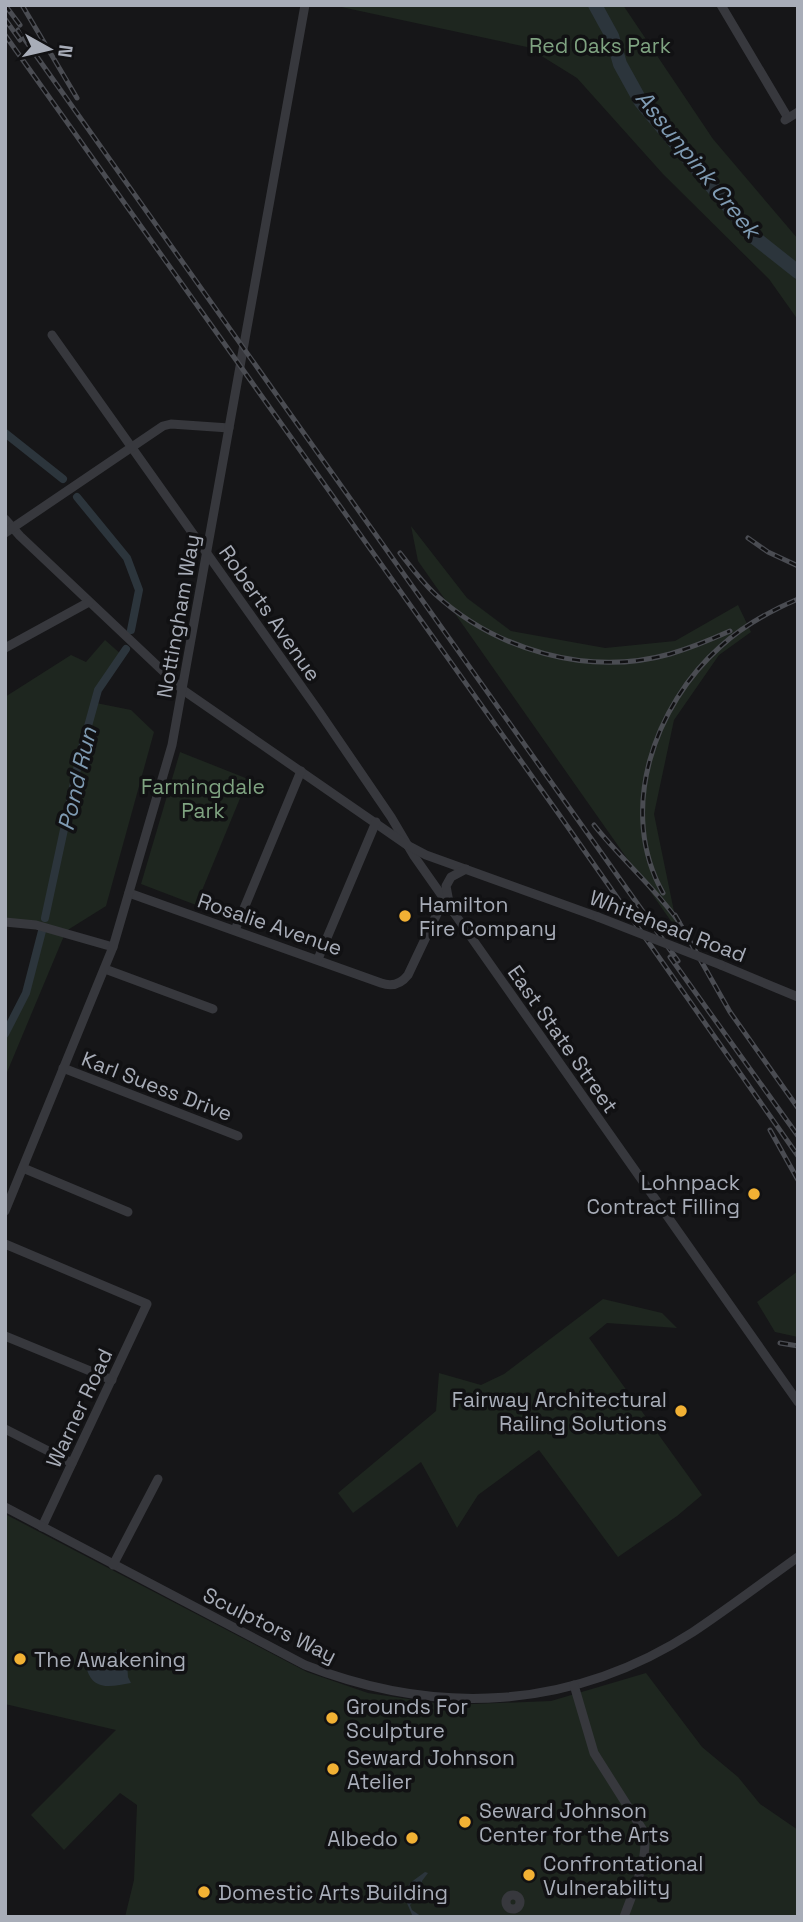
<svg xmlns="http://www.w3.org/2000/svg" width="803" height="1922" viewBox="0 0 803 1922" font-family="'Space Grotesk',sans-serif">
<rect width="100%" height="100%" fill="#161618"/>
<!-- green -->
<g fill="#1e261f">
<polygon points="332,5 623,5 713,139 798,239 798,320 769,279 663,174 577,78 527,47"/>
<polygon points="411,526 467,598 511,631 605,648 675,641 738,605 751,632 719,655 674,720 654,814 678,931 418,561"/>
<polygon points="105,640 123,656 91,702 131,710 154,732 106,906 66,931 5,1077 5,1032 30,986 41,925 5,921 5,697 71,655 86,662"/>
<polygon points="180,752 248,779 196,905 141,884"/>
<polygon points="798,1271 798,1337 775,1332 757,1302"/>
<polygon points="603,1299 662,1313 677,1328 607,1323 589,1338 702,1495 677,1516 618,1557 539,1450 478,1495 457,1528 421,1462 353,1513 338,1493 436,1411 439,1373 481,1385 504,1374"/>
<polygon points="5,1514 307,1672 368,1693 448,1705 551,1701 646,1673 702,1747 738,1777 760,1804 798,1830 798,1917 125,1917 134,1880 137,1805 120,1793 64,1850 31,1815 116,1730 5,1704"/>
</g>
<!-- water -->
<g fill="#2c353c">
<path d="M126 1649 128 1677 131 1683C113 1686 94 1692 87 1670L91 1660Z"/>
<polygon points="425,1872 428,1873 422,1881 424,1895 415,1899 410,1905 412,1910 422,1917 413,1917 403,1894 410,1883"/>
</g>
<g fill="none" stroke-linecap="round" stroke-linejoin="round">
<!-- canal -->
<g stroke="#2c353c" stroke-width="8">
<polyline points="5,433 63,479"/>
<polyline points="77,497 127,558 139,590 131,630"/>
<polyline points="45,918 80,755 98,690 126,649"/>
<polyline points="5,1034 26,993 42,931"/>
</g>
<!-- river -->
<polyline stroke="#2c353c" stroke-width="14" points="595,5 612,36 620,64 641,102 755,238 798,272"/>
<!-- minor -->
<g stroke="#37383d" stroke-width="9">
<polyline points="721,5 788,118"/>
<polyline points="785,120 798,112"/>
<polyline points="52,335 318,710 391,817 414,856 798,1402"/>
<polyline points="5,519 20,536 183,690 407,845 426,855 598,917"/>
<polyline points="5,533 163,426 171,424 229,428"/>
<polyline points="5,648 89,602"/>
<path d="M129 893 381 983C392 987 401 984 408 975L444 899"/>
<polyline points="449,902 446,886 451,877 466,869"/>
<polyline points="5,922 36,925 113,947"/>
<polyline points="235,930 301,771"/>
<polyline points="318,959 376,822"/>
<polyline points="721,965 798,997"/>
<polyline points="105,969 213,1009"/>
<polyline points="63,1068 238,1136"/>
<polyline points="23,1168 128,1212"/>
<polyline points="5,1211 113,947 172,745 305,5"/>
<polyline points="5,1244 147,1304 42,1527"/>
<polyline points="5,1336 112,1380"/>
<polyline points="5,1429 72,1463"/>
<path d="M5 1507 305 1665C438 1717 572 1710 693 1632 729 1608 763 1582 798 1557"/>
<polyline points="113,1565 158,1479"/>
<path d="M574 1685 594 1753 644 1832C649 1860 633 1891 624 1917"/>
<circle cx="513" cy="1902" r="7"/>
</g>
<!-- rail casing -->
<g stroke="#4a4c52" stroke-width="5">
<g id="rail">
<polyline points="5,5 20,25"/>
<polyline points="22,5 77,98"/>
<polyline points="5,19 20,40"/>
<polyline points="18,30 678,961"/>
<polyline points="5,35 558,813 798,1156"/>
<polyline points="748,538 768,552 798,566"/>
<path d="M400 553C411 567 421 581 435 594 496 650 588 677 670 654 690 648 710 640 730 631"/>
<path d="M594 825C621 859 654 887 679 922"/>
<path d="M663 893C617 811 654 705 721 646 743 626 770 611 798 599"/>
<polyline points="675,915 730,1012 798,1108"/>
<polyline points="670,957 798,1136"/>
<polyline points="770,1130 798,1180"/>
<polyline points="780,1343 798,1346"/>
</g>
</g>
<!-- rail -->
<use href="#rail" stroke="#111113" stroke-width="2.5" stroke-dasharray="8" stroke-linecap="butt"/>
<!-- minor-bridge -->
<polyline stroke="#37383d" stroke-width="9" points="598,917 721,965"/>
</g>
<!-- markers -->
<g fill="#f2b134" stroke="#111113" stroke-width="2.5">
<circle cx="405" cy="916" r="7"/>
<circle cx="754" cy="1194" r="7"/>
<circle cx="681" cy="1411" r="7"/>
<circle cx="20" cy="1659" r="7"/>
<circle cx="332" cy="1718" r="7"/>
<circle cx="333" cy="1769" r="7"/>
<circle cx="465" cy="1822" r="7"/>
<circle cx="412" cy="1838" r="7"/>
<circle cx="529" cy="1875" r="7"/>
<circle cx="204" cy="1892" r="7"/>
</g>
<g text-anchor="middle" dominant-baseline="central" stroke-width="7" stroke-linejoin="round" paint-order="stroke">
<!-- park labels -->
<g font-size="21" fill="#7fa381" stroke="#111113">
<text x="600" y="45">Red Oaks Park</text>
<text x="203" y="786">Farmingdale<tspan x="203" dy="24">Park</tspan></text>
</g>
<!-- street labels -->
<g font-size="21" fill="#a8adb8" stroke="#111113">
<text transform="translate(270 613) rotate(55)">Roberts Avenue</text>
<text transform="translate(178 616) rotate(-80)">Nottingham Way</text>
<text transform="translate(270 924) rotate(19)">Rosalie Avenue</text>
<text transform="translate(668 926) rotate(21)">Whitehead Road</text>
<text transform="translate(563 1039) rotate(55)">East State Street</text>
<text transform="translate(157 1086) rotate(21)">Karl Suess Drive</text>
<text transform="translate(79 1408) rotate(-65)">Warner Road</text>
<text transform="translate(270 1625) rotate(26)">Sculptors Way</text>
</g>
<!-- poi labels -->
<g font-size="21" fill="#a8adb8" stroke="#111113" text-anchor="start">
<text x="419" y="904">Hamilton<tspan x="419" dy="24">Fire Company</tspan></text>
<text x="740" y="1182" text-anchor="end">Lohnpack<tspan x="740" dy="24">Contract Filling</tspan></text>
<text x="667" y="1399" text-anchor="end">Fairway Architectural<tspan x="667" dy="24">Railing Solutions</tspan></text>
<text x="34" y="1659">The Awakening</text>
<text x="346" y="1706">Grounds For<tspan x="346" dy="24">Sculpture</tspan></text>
<text x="347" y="1757">Seward Johnson<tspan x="347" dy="24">Atelier</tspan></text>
<text x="479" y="1810">Seward Johnson<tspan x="479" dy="24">Center for the Arts</tspan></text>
<text x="398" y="1838" text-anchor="end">Albedo</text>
<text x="543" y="1863">Confrontational<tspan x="543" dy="24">Vulnerability</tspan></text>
<text x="218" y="1892">Domestic Arts Building</text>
</g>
<!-- water labels -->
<g font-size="23" font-style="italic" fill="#7f9bb3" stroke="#111113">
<text transform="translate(698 164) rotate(51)">Assunpink Creek</text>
<text transform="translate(77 779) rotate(-77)">Pond Run</text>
</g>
</g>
<!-- border -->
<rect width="803" height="1922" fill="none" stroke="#a8adb8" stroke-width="14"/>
<!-- north arrow -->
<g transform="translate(49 49) rotate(98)" stroke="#111113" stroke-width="5" paint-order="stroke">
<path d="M0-5L12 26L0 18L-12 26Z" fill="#a8adb8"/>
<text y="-10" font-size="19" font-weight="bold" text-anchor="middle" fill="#a8adb8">N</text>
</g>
</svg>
